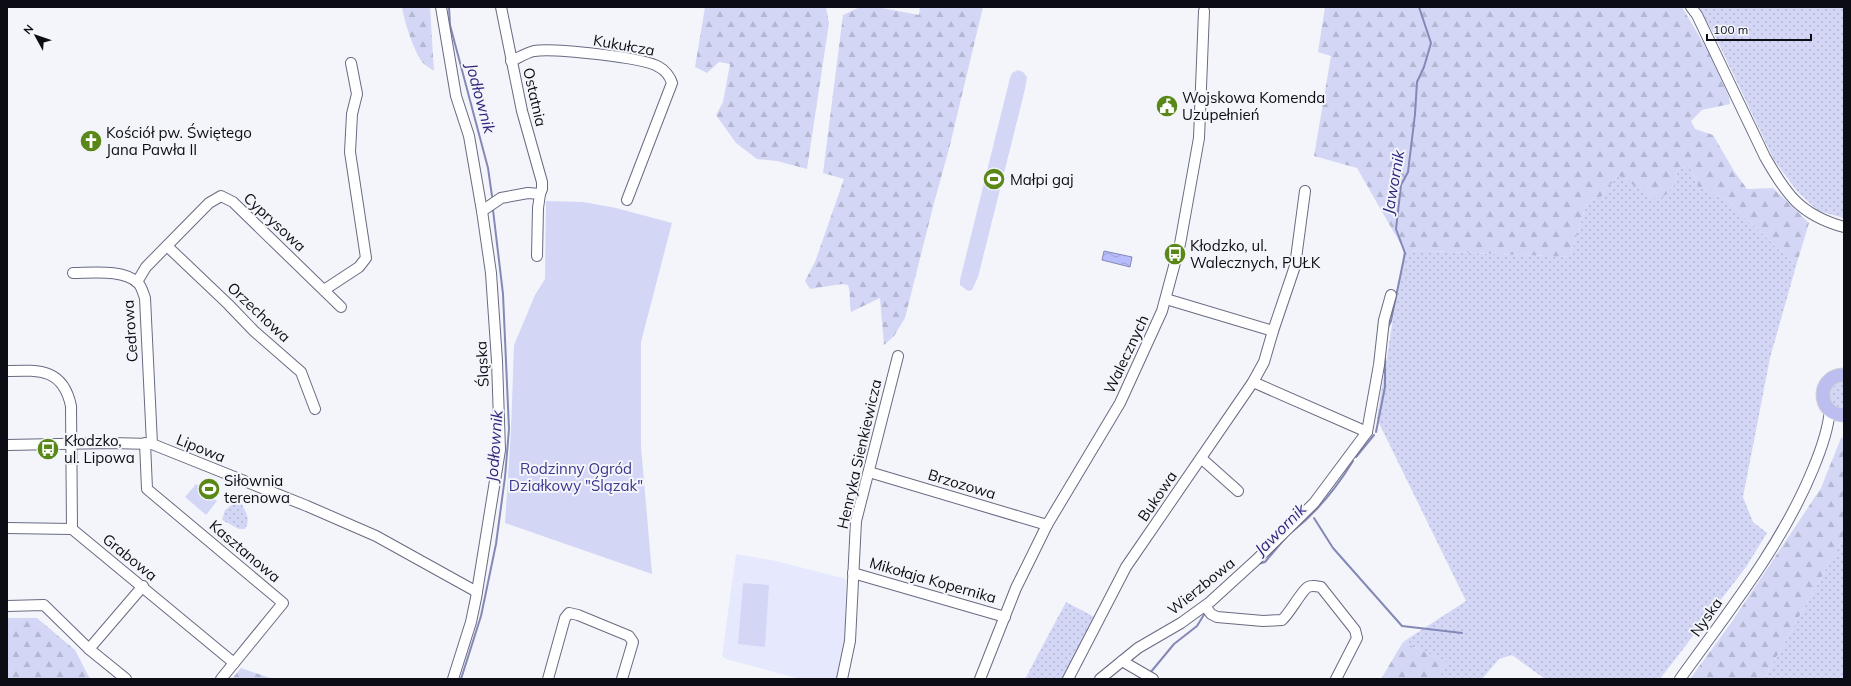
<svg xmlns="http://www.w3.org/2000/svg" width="1851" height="686" viewBox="0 0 1851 686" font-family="Mulish,sans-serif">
<defs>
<pattern id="grass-dots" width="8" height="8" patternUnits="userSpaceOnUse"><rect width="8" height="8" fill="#d3d7f5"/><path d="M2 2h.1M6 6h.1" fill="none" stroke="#b4b7d1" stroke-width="1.8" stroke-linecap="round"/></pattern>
<pattern id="forest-firs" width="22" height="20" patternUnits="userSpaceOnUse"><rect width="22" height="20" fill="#d3d7f5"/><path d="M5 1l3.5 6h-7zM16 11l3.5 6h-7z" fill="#b4b7d1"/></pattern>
<pattern id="water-waves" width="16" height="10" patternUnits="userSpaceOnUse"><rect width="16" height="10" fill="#b7bdfc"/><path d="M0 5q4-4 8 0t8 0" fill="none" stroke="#9ca1d7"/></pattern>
</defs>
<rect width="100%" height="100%" fill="#f4f5fb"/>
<!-- built -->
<polygon fill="#e6e9fe" points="736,554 776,561 846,579 845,640 837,679 800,679 726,659 722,656"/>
<!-- grass -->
<g fill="url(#grass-dots)">
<polygon points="1699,7 1844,7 1844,218 1818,211 1797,191 1774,160 1716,38"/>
<polygon points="1689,165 1698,186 1729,202 1796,266 1770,358 1743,497 1753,522 1767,533 1746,567 1660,679 1545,679 1512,655 1499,659 1482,679 1438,679 1446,662 1403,642 1466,601 1377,419 1404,250 1570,257 1587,202 1601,197 1618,175 1675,186 1677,170"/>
<polygon points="1844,380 1844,411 1834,409 1827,392 1832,383"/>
<path d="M234 503H241C246 512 251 519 245 529H239L222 520 225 510Z"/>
<polygon points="1844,537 1844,679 1764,679"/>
<polygon points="1066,602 1102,621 1072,679 1025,679"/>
</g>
<!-- forest -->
<g fill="url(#forest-firs)">
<path d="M402 7H430L434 71C430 68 426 66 423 63 414 52 404 21 402 7Z"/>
<polygon points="705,7 826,7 829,23 807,169 777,161 757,159 736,143 716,115 723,102 730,64 719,62 707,73 695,67"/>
<path d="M860 7H877L919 15 920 7H983L949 149 934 203 905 318 894 336 884 345 880 298 851 312C849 303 851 294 848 285L842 284 810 289 805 281 815 262 844 179 823 173 843 15Z"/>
<polygon points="1325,7 1682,7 1708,51 1729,97 1730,104 1702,110 1691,121 1695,129 1713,135 1734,171 1747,189 1773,188 1809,223 1796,266 1729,202 1698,186 1689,165 1677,170 1675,186 1658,201 1618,175 1601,197 1587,202 1570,257 1404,250 1357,168 1314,156 1331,56 1318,52"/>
<polygon points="1844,437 1844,537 1764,679 1690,679 1731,623 1821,488 1841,438"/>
<polygon points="7,618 37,618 75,650 90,679 7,679"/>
<polygon points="1403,642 1447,662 1438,679 1381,679"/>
<polygon points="241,668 273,679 232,679"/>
</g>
<!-- garden -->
<g fill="#d3d7f5">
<polygon points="1018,70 1023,72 1027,77 1025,89 978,277 972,290 968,291 960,285 960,280 1010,78 1012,73"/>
<polygon points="546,201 583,202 616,208 672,223 641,342 641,446 652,574 505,523 511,430 514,345 535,295 545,279"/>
<polygon points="196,484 217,501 206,515 185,497"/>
<polygon points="743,583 769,585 765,647 738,644"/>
</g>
<!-- water -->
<polygon fill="url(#water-waves)" stroke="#8488b7" points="1104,251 1132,257 1130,267 1102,260"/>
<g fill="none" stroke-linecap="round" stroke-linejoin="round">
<!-- stream -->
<g stroke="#8488b7" stroke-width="2">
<polyline points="449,7 450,25 488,168 492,196"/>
<polyline points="1387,329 1391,321 1405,253 1396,229 1401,185 1408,172 1415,114 1417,82 1424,67 1431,43 1419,7"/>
<polyline points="1376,432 1385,387 1385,351"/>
<polyline points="1356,457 1374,435"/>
<polyline points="1314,518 1333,548 1402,626 1462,633"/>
<path d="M1293 531C1317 512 1337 487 1353 461"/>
<polyline points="1258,564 1265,562 1287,536"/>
<polyline points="1150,673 1174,644 1197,626 1205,613"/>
<polyline points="461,679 481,616 496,544 505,477 509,429 503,294 493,210"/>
</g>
<!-- minor casing -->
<g stroke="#686b82" stroke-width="12">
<g id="minor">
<polyline points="441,7 456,96 469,136 482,211 491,273 497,361 500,450 476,598 471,622 453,679"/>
<polyline points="501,7 522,111 542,182 542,189 540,194"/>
<path d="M1691 7 1697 15 1765 157C1786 194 1800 215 1844 227"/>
<path d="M511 61C518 58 526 53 534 51 552 48 644 57 659 67 665 70 670 77 672 83L627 200"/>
<polyline points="482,211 501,198 528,193 540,194 538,208 537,256"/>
<polyline points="167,246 228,304 254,331 301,372 315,409"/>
<path d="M73 273C92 273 124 269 138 283 142 287 143 293 145 298L152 444"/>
<polyline points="137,282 146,267 209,203 221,196 233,202 341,307"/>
<polyline points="324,290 359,267 366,258 350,152 352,114 357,94 351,63"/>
<polyline points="1166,299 1273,331 1295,266 1305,191"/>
<path d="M7 371C39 370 63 368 71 406L72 529"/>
<polyline points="1367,432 1379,365 1384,320 1391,295"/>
<polyline points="145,443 147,489 283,603 221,679"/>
<polyline points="7,445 110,443 152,444 307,506 376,536 477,592"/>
<polyline points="1201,458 1238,491"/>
<polyline points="869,472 1047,525"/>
<polyline points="7,528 72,529"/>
<polyline points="72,529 234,663"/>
<polyline points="853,573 1005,617"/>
<polyline points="7,606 44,605 89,649 126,679"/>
<path d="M1205 606 1211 614 1217 617 1263 621 1282 620C1290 613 1302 590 1308 587 1312 585 1316 586 1321 587L1355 630 1357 638 1336 679"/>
<polyline points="89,649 143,586"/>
<polyline points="1122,661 1153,679"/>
<polyline points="548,679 565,618 569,613 578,615 629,636 633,642 622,679"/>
<polyline points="842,679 850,641 856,521 898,356"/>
<polyline points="980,679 1016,588 1047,525 1120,403 1162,311 1180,244 1199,138 1204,11"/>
<polyline points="1068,679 1126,567 1253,382 1264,362 1273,331"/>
<polyline points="1100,679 1138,648 1181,623 1210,602 1255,561 1314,503 1367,432 1253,382"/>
<path d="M1680 679C1728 612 1782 545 1813 469 1821 450 1828 431 1830 410"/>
</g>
</g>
<!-- major casing -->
<g stroke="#d3d3d5" stroke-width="15">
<path id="major" d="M1844 375C1816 375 1816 415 1844 415"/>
</g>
<!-- minor -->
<use href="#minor" stroke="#fff" stroke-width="10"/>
<!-- major -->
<use href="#major" stroke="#bbbeee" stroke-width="13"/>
</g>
<!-- icons -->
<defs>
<g id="civic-disc" transform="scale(1.15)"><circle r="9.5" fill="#5a8818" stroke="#f4f5fb"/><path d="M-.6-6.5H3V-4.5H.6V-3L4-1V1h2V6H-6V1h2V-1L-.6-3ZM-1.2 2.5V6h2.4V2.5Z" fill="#fff"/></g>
<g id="church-disc" transform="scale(1.15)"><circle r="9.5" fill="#5a8818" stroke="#f4f5fb"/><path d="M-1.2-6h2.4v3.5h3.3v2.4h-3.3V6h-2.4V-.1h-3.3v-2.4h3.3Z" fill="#fff"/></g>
<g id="stadium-disc" transform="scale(1.15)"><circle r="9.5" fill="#5a8818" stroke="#f4f5fb"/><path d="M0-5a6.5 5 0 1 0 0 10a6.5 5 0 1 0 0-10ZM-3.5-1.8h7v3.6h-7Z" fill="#fff"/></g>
<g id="bus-disc" transform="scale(1.15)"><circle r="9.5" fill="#5a8818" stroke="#f4f5fb"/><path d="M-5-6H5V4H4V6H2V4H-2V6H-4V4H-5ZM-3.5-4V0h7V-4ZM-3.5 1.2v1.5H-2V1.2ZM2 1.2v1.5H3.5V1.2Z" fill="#fff"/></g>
</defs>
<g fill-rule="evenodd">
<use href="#civic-disc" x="1167" y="106"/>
<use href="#church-disc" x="91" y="141"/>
<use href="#stadium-disc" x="994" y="179"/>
<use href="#bus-disc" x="1175" y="254"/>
<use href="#bus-disc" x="48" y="449"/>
<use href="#stadium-disc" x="209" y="489"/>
</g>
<g text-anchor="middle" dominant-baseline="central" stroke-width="4" stroke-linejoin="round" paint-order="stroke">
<!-- street labels -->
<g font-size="15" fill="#0c0c15" stroke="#f4f5fb">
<text transform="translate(624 45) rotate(10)">Kukułcza</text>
<text transform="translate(535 97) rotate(77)">Ostatnia</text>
<text transform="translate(275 222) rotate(43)">Cyprysowa</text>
<text transform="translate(259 312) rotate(43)">Orzechowa</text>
<text transform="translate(130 331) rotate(-94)">Cedrowa</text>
<text transform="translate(1126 354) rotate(-65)">Walecznych</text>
<text transform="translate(482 364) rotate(-93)">Śląska</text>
<text transform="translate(201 448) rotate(22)">Lipowa</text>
<text transform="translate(859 454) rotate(-77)">Henryka Sienkiewicza</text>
<text transform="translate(962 484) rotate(17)">Brzozowa</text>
<text transform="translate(1157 496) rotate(-56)">Bukowa</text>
<text transform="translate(245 551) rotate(40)">Kasztanowa</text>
<text transform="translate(130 557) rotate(39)">Grabowa</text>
<text transform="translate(933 580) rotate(16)">Mikołaja Kopernika</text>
<text transform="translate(1201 586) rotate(-39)">Wierzbowa</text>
<text transform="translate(1706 617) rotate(-55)">Nyska</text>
</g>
<!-- poi labels -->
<g font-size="15" fill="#0c0c15" stroke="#f4f5fb" text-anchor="start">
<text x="1182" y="97">Wojskowa Komenda<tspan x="1182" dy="17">Uzupełnień</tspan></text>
<text x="106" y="132">Kościół pw. Świętego<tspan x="106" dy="17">Jana Pawła II</tspan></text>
<text x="1010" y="179">Małpi gaj</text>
<text x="1190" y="245">Kłodzko, ul.<tspan x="1190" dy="17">Walecznych, PUŁK</tspan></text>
<text x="64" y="440">Kłodzko,<tspan x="64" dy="17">ul. Lipowa</tspan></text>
<text x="224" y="480">Siłownia<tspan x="224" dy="17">terenowa</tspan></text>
</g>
<!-- park labels -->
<g font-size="15" fill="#3b378f" stroke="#f4f5fb">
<text x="576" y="468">Rodzinny Ogród<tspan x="576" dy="17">Działkowy "Ślązak"</tspan></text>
</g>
<!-- water labels -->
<g font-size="16" font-style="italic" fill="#2f267e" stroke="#f4f5fb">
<text transform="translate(481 98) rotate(75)">Jodłownik</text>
<text transform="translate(1393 182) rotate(-80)">Jawornik</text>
<text transform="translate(494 446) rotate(-86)">Jodłownik</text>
<text transform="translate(1280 529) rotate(-45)">Jawornik</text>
</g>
</g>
<!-- border -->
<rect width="1851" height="686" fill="none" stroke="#0c0c15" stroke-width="16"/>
<!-- north arrow -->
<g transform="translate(36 36) rotate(310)" stroke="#f4f5fb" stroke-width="3" paint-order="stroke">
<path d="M0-3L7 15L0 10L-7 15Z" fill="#0c0c15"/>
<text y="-6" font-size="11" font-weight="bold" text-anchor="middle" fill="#0c0c15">N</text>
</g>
<!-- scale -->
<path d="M1707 34v6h104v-6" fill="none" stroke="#0c0c15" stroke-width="2"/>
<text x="1713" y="34" font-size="12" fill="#0c0c15" stroke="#f4f5fb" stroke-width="3" paint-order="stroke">100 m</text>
</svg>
